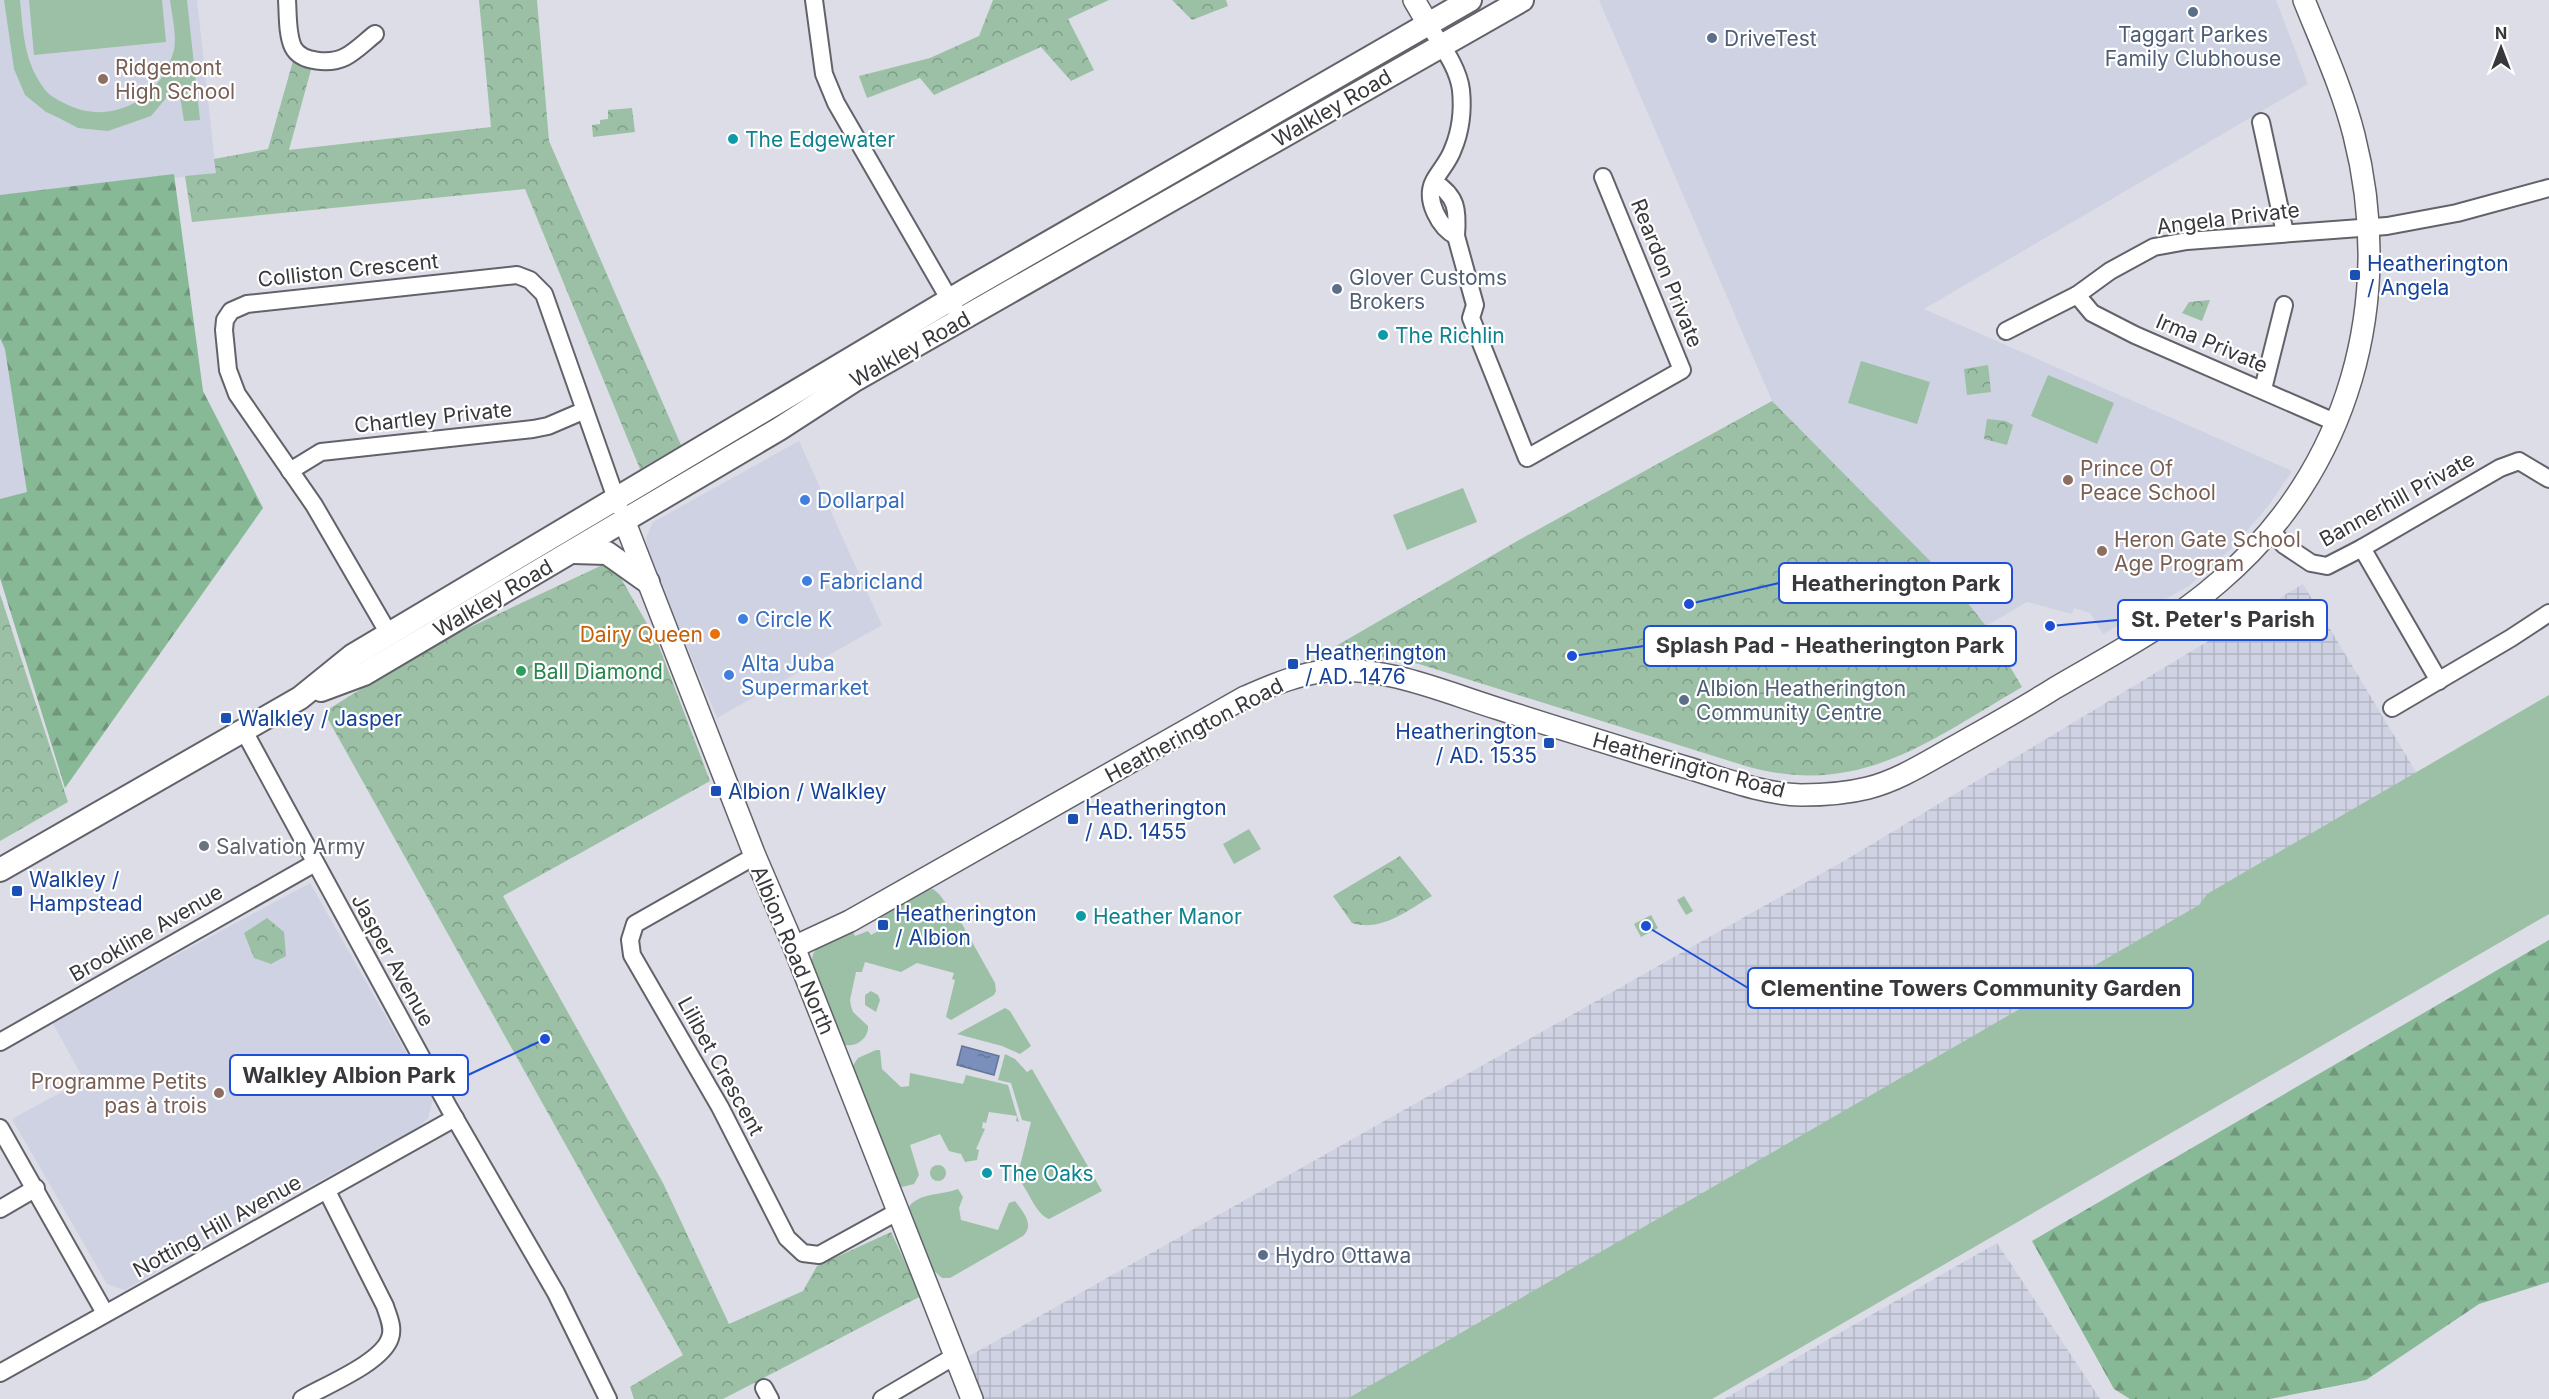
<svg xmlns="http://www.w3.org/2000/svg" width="2549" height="1399" viewBox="0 0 2549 1399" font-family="Inter,sans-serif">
<defs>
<pattern id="industrial-grid" width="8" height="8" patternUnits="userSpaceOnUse" patternTransform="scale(1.5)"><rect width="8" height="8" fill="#cfd2e2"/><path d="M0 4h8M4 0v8" fill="none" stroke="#b2b5c3"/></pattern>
<pattern id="forest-firs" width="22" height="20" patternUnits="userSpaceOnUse" patternTransform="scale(1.5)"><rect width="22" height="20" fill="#88b997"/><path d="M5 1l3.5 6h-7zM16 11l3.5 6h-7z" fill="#70977c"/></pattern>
<pattern id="park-crowns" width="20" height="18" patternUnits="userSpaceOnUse" patternTransform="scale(1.5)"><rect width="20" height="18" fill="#9bc0a5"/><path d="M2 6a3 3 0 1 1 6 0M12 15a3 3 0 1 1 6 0" fill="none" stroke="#7f9d88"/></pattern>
<pattern id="water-ripples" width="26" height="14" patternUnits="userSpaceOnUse" patternTransform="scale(1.5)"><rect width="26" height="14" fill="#7a8fbc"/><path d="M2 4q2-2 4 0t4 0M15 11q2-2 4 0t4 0" fill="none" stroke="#65769a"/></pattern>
</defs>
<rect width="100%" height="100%" fill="#dcdde6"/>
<!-- built -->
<g fill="#cfd2e2">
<polygon points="0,0 197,0 216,173 0,199"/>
<polygon points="1599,0 2276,0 2308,84 1924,309 2292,471 2269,505 2232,548 2189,586 2103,634 2090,613 2074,608 2072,614 2027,602 1986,626 1952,583 1772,401"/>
<polygon points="0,233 30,511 0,518"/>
<polygon points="799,441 882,625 717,718 649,556 646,538 653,522"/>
<polygon points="310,883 433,1100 428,1118 417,1129 244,1221 125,1290 107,1284 12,1119 84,1080 52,1022"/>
</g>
<!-- industrial -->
<g fill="url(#industrial-grid)">
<polygon points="2303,584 2422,782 1366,1399 980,1399 964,1359 1849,858"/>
<polygon points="1997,1243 2100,1399 1724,1399"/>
</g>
<!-- green -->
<g fill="#9bc0a5">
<path d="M4 0H20C23 31 24 61 43 87 48 95 56 99 64 103 111 128 161 99 174 50 177 36 172 15 170 0H187L200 120 184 121 178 84 151 116 108 131 78 128 59 118 46 112 25 95 14 69Z"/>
<polygon points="29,0 162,0 166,42 34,55"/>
<polygon points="1861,361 1930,382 1917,424 1848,403"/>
<polygon points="2048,375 2114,403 2097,444 2031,416"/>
<polygon points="1463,488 1477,522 1407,550 1393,515"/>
<polygon points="2549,695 2549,914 1712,1399 1347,1399 2199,905 2207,894"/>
<polygon points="1249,829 1261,849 1234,864 1223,844"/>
<path d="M933 889 939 894 962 924 995 983 996 991 994 995 951 1020 946 1017 955 980 952 979 954 973 917 963 901 972 865 962 862 972H856L850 1000 851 1006 853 1012 868 1026C869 1039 854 1049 842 1044L811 965 813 954 819 945 852 930 855 936 868 931 871 935 886 927 880 917 925 890Z"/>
<polygon points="1684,896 1693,911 1686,915 1677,900"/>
<polygon points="1651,915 1658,928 1641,937 1634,924"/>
<polygon points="871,991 878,995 880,1000 876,1012 865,1005 865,995"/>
<polygon points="1005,1008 1010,1011 1031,1046 1020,1054 1002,1046 957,1034"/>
<polygon points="876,1050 880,1050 882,1069 901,1087 909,1086 910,1073 963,1084 966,1075 1008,1085 1019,1122 1016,1121 1017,1116 989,1112 986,1123 983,1122 982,1128 985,1129 976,1149 979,1150 977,1160 965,1162 961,1154 949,1151 940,1134 910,1145 919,1175 914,1184 902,1187 897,1182 852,1067 858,1058"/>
<path d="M1005 1054 1015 1059 1027 1072 1032 1069 1102 1191 1049 1219C1034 1213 1029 1189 1017 1178L1031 1122 1022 1120 1011 1083 998 1080Z"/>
<circle cx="938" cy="1173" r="8"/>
<path d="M958 1189 963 1197 959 1208 961 1220 998 1230 1009 1203 1015 1201C1023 1212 1035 1225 1023 1236L950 1278H942L933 1270 909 1207C918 1193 942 1195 958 1189Z"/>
</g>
<!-- forest -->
<g fill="url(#forest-firs)">
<polygon points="174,174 203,391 263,508 65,788 0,578 0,499 27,492 5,349 0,338 0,195"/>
<polygon points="2549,940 2549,1282 2479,1304 2366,1380 2270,1399 2130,1399 2114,1389 2032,1241"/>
</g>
<!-- park -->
<g fill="url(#park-crowns)">
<polygon points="479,0 537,0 549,141 681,445 640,469 525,189 192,222 185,176 216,173 214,159 268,149 293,61 312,66 289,150 491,127"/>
<polygon points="993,0 1109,0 1068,19 1094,70 1071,81 1041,47 934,95 920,78 867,98 859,76 930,58 979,36"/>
<polygon points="1172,0 1226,0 1228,6 1192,20"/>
<polygon points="632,108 635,132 593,137 592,125 600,124 600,120 608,119 608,110"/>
<polygon points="2210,300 2202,321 2182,313 2189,302"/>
<polygon points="1988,365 1991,392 1967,395 1964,369"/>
<path d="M1772 401 1952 583 1986 626 2022 687C1929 741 1861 797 1749 767L1419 664 1369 655H1336V646L1519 540Z"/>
<polygon points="1987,419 2006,421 2013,425 2007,445 1984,439"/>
<polygon points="611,561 657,641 710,781 503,896 663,1183 729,1324 803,1291 817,1266 891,1232 921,1296 723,1399 634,1399 630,1387 683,1355 324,712 430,646"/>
<polygon points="0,594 68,802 0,841"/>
<path d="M1400 856 1432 896C1407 911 1381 932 1352 923L1333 896Z"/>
<polygon points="267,918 284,932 286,956 271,964 254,958 244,933"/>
</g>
<!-- water -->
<polygon fill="url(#water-ripples)" stroke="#667596" stroke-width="1.5" points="962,1046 999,1056 994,1075 957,1065"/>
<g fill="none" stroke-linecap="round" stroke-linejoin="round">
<!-- minor casing -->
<g stroke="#62636a" stroke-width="20">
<g id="minor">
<path d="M287 0C288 14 287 34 293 47 301 63 331 64 345 57 355 52 366 41 375 34"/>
<polyline points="814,0 824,74 836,103 955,309"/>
<path d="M1428 24C1440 44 1458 66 1461 90 1463 110 1461 130 1453 149 1449 161 1440 170 1434 181 1424 200 1440 228 1456 236 1458 210 1457 196 1434 182"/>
<polyline points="2261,122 2285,233"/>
<polyline points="1456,236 1475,305 1471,318 1527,458 1682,370 1603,177"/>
<polyline points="2077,295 2092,313 2135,335 2337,423"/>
<polyline points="2006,331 2077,295 2110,271 2154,247 2187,241 2387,226 2457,213 2549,188"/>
<polyline points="2263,389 2284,305"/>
<polyline points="290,471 321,452 533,429 548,426 583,411"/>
<polyline points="2271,531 2284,545 2311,563 2327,566 2362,548 2500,468 2519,461 2549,479"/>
<polyline points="2362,548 2439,681"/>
<polyline points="389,634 314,505 237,394 228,370 224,330 225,320 231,311 247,304 517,275 530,280 544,294 619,507"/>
<polyline points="2392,708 2511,638 2549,613"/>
<polyline points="244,731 449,1108 556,1293 608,1399"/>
<polyline points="755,856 635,924 630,940 632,955 720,1107 787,1238 803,1253 819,1255 897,1212"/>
<polyline points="0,1042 315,863"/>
<polyline points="0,1128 105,1313"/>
<polyline points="0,1209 36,1188"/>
<polyline points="0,1373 455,1118"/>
<polyline points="764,1388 770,1399"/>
<path d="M302 1399C324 1386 382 1363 390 1338 394 1327 388 1316 385 1306L327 1191"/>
<polyline points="882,1399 955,1356"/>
</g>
</g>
<!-- tertiary casing -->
<g stroke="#62636a" stroke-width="24">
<g id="tertiary">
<polyline points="1414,0 1428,24"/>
<polyline points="624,520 755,856 794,947 972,1399"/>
<path d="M794 947 850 921 1245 697C1271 686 1297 674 1326 671 1384 665 1444 692 1499 709 1561 729 1623 748 1685 767 1722 778 1762 794 1801 795 1822 795 1848 793 1868 788 1899 780 1925 763 1952 748 1987 728 2022 709 2055 688 2111 655 2170 625 2219 582 2350 471 2396 300 2354 135 2342 88 2322 45 2304 0"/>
</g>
</g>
<!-- secondary casing -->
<g stroke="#62636a" stroke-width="26">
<g id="secondary">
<polyline points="574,552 607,553 648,582"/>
<polyline points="321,690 364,674 779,429 853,381 1522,0"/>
<polyline points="0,870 300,698 352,656 968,289 1470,0"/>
</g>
</g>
<!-- minor -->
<use href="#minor" stroke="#fff" stroke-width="16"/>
<!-- tertiary -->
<use href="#tertiary" stroke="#fff" stroke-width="21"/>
<!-- secondary -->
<use href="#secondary" stroke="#fff" stroke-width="22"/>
</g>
<!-- markers -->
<g fill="#5c6f8a" stroke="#fff" stroke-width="2">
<circle cx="2193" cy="12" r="6"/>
<circle cx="1712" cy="38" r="6"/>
<circle cx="1337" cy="289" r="6"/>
<circle cx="1684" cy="700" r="6"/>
<circle cx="1263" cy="1255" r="6"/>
</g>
<g fill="#8d6e63" stroke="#fff" stroke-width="2">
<circle cx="103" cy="79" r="6"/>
<circle cx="2068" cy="480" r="6"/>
<circle cx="2102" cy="551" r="6"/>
<circle cx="219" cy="1093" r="6"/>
</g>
<g fill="#0f9aa8" stroke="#fff" stroke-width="2">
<circle cx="733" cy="139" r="6"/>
<circle cx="1383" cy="335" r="6"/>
<circle cx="1081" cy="916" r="6"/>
<circle cx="987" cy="1173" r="6"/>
</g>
<g fill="#1a4fb4" stroke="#fff" stroke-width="2">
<rect x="2349" y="269" width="12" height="12" rx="3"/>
<rect x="1287" y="658" width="12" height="12" rx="3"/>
<rect x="220" y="712" width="12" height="12" rx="3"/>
<rect x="1543" y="737" width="12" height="12" rx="3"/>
<rect x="710" y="785" width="12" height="12" rx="3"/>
<rect x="1067" y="813" width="12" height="12" rx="3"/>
<rect x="11" y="885" width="12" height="12" rx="3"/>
<rect x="877" y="919" width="12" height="12" rx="3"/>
</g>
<g fill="#3f7fe0" stroke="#fff" stroke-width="2">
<circle cx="805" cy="500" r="6"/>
<circle cx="807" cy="581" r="6"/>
<circle cx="743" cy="619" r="6"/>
<circle cx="729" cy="675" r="6"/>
</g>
<circle fill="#e8710a" stroke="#fff" stroke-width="2" cx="715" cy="634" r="6"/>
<circle fill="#2e9e5b" stroke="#fff" stroke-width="2" cx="521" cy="671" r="6"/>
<circle fill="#6b7280" stroke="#fff" stroke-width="2" cx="204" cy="846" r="6"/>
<g text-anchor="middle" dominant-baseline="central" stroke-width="4.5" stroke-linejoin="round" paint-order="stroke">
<!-- service labels -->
<g font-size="21" fill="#4e5e75" stroke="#fff" text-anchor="start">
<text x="2193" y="34" text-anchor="middle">Taggart Parkes<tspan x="2193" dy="24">Family Clubhouse</tspan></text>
<text x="1724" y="38">DriveTest</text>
<text x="1349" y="277">Glover Customs<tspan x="1349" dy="24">Brokers</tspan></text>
<text x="1696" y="688">Albion Heatherington<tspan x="1696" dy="24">Community Centre</tspan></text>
<text x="1275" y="1255">Hydro Ottawa</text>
</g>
<!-- education labels -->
<g font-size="21" fill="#785e54" stroke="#fff" text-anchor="start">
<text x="115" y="67">Ridgemont<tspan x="115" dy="24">High School</tspan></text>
<text x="2080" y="468">Prince Of<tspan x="2080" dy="24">Peace School</tspan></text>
<text x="2114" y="539">Heron Gate School<tspan x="2114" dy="24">Age Program</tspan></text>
<text x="207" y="1081" text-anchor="end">Programme Petits<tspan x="207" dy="24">pas à trois</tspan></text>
</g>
<!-- street labels -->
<g font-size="21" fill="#38383c" stroke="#fff">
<text transform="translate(1332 108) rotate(-30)">Walkley Road</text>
<text transform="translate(2228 218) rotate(-7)">Angela Private</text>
<text transform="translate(348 270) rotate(-6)">Colliston Crescent</text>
<text transform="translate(1667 273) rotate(68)">Reardon Private</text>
<text transform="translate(2212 343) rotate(23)">Irma Private</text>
<text transform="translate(910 349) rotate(-29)">Walkley Road</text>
<text transform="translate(433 417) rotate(-6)">Chartley Private</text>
<text transform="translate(2397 499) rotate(-29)">Bannerhill Private</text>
<text transform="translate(493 598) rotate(-30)">Walkley Road</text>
<text transform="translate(1194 730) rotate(-28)">Heatherington Road</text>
<text transform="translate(1689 765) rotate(15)">Heatherington Road</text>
<text transform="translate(146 933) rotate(-30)">Brookline Avenue</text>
<text transform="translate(793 950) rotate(67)">Albion Road North</text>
<text transform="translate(393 960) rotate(61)">Jasper Avenue</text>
<text transform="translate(721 1066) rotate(61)">Lilibet Crescent</text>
<text transform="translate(217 1226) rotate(-29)">Notting Hill Avenue</text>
</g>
<!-- culture labels -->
<g font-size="21" fill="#0d838f" stroke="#fff" text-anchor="start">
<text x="745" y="139">The Edgewater</text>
<text x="1395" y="335">The Richlin</text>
<text x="1093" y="916">Heather Manor</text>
<text x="999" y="1173">The Oaks</text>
</g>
<!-- transit labels -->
<g font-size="21" fill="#164399" stroke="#fff" text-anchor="start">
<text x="2367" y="263">Heatherington<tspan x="2367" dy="24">/ Angela</tspan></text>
<text x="1305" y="652">Heatherington<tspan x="1305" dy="24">/ AD. 1476</tspan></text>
<text x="238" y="718">Walkley / Jasper</text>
<text x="1537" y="731" text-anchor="end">Heatherington<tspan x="1537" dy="24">/ AD. 1535</tspan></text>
<text x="728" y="791">Albion / Walkley</text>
<text x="1085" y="807">Heatherington<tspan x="1085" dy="24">/ AD. 1455</tspan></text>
<text x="29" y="879">Walkley /<tspan x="29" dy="24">Hampstead</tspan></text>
<text x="895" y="913">Heatherington<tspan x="895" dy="24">/ Albion</tspan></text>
</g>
<!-- shop labels -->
<g font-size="21" fill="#366cbe" stroke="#fff" text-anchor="start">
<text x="817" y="500">Dollarpal</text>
<text x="819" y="581">Fabricland</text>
<text x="755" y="619">Circle K</text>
<text x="741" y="663">Alta Juba<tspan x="741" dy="24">Supermarket</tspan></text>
</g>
<!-- food labels -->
<g font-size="21" fill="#c56008" stroke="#fff" text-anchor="end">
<text x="703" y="634">Dairy Queen</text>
</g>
<!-- leisure labels -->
<g font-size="21" fill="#27864d" stroke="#fff" text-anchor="start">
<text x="533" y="671">Ball Diamond</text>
</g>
<!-- worship labels -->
<g font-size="21" fill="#5b616d" stroke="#fff" text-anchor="start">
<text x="216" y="846">Salvation Army</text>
</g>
</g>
<!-- callouts -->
<path fill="none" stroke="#1d4ed8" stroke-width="2" d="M1689 604L1779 583M2050 626L2118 620M1572 656L1644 646M1646 926L1748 988M545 1039L468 1075"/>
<g fill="#1d4ed8" stroke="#fff" stroke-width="2">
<circle cx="1689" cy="604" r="6"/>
<circle cx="2050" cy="626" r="6"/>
<circle cx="1572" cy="656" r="6"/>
<circle cx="1646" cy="926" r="6"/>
<circle cx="545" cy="1039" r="6"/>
</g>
<g fill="#fff" stroke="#1d4ed8" stroke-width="2">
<rect x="1779" y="563" width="233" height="40" rx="6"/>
<rect x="2118" y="600" width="209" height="40" rx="6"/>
<rect x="1644" y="626" width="372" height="40" rx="6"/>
<rect x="1748" y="968" width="445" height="40" rx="6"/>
<rect x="230" y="1055" width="238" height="40" rx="6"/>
</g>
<g font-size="22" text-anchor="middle" font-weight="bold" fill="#38383c">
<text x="1896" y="591">Heatherington Park</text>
<text x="2223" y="627">St. Peter's Parish</text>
<text x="1830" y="653">Splash Pad - Heatherington Park</text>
<text x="1971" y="996">Clementine Towers Community Garden</text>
<text x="349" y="1083">Walkley Albion Park</text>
</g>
<!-- north arrow -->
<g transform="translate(2501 48)" stroke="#ffffff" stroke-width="4.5" paint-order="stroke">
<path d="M0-4.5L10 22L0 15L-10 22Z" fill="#38383c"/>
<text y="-9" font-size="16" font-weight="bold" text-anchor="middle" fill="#38383c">N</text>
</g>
</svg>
